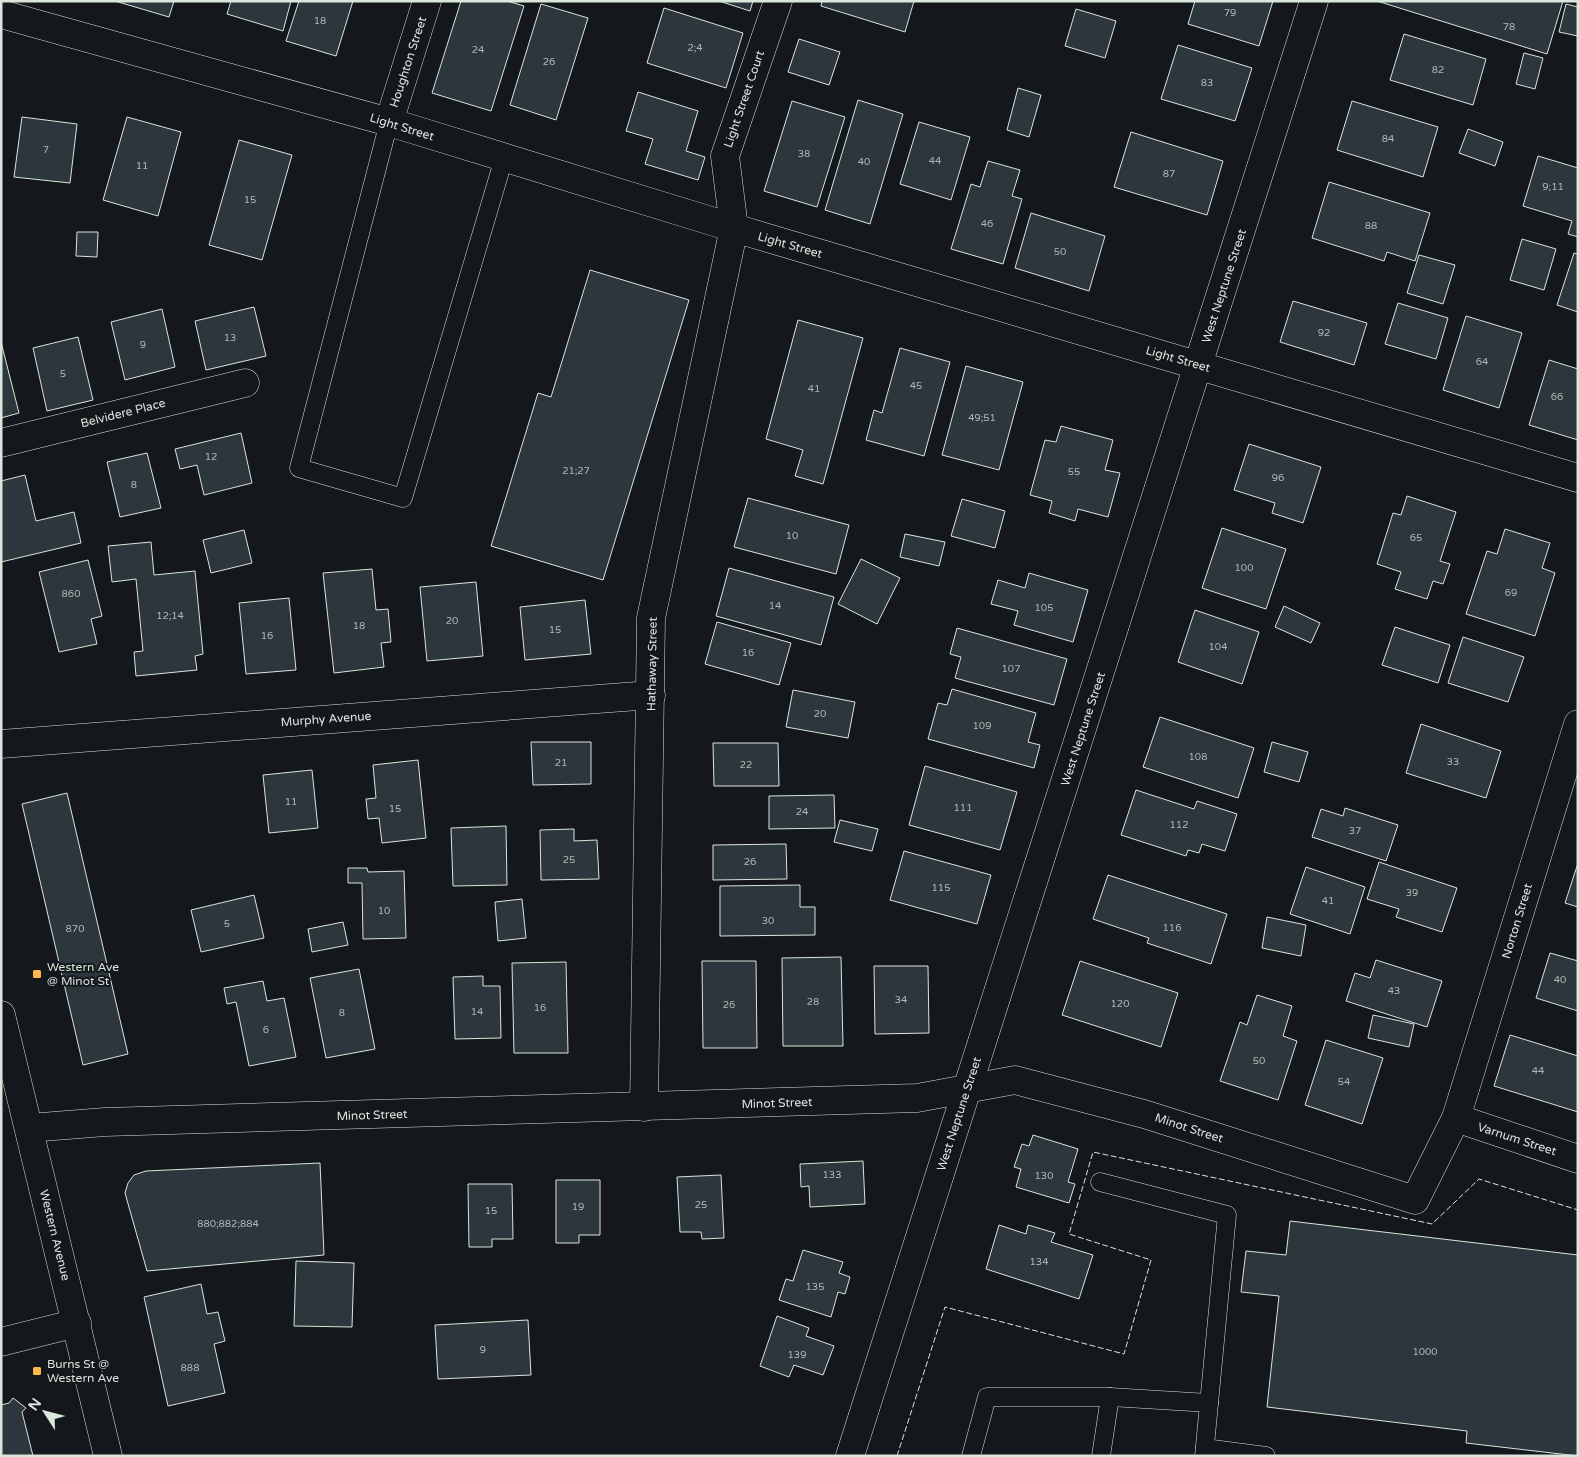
<svg xmlns="http://www.w3.org/2000/svg" width="1579" height="1457" viewBox="0 0 1579 1457" font-family="'Varela Round',sans-serif">
<rect width="100%" height="100%" fill="#14181c"/>
<!-- building -->
<g fill="#2c363c" stroke="#d8e6dc">
<polygon points="115,1 174,1 169,17"/>
<polygon points="231,1 291,1 283,31 227,14"/>
<polygon points="299,1 353,1 336,56 286,41"/>
<polygon points="461,1 507,1 524,6 491,111 432,93"/>
<polygon points="719,1 753,1 750,11"/>
<polygon points="822,1 914,1 905,32 821,6"/>
<polygon points="1195,1 1273,1 1259,46 1188,24"/>
<polygon points="1377,1 1563,1 1547,54"/>
<polygon points="541,4 588,18 556,120 510,105"/>
<polygon points="1566,4 1578,7 1578,36 1559,32"/>
<polygon points="664,8 743,33 726,88 647,63"/>
<polygon points="1076,9 1116,21 1105,58 1065,46"/>
<polygon points="1404,34 1486,59 1473,105 1390,80"/>
<polygon points="799,39 840,52 829,85 788,72"/>
<polygon points="1178,45 1252,68 1235,121 1161,99"/>
<polygon points="1524,53 1543,58 1535,89 1516,84"/>
<polygon points="1018,88 1041,95 1029,137 1007,130"/>
<polygon points="638,92 698,111 686,151 705,157 698,180 645,164 653,139 626,131"/>
<polygon points="858,100 903,114 870,224 825,210"/>
<polygon points="792,101 845,117 817,207 764,191"/>
<polygon points="1352,101 1438,127 1423,177 1337,150"/>
<polygon points="22,117 77,124 70,183 14,177"/>
<polygon points="127,117 181,132 158,216 103,200"/>
<polygon points="919,122 970,137 951,200 900,184"/>
<polygon points="1468,129 1503,142 1495,166 1459,153"/>
<polygon points="1131,132 1223,161 1207,215 1114,187"/>
<polygon points="239,140 292,155 262,260 209,245"/>
<polygon points="1538,156 1578,168 1578,237 1568,234 1572,221 1523,206"/>
<polygon points="988,161 1020,170 1012,196 1022,199 1003,264 951,249 971,184 980,187"/>
<polygon points="1329,182 1430,213 1415,261 1387,252 1384,261 1312,238"/>
<polygon points="1031,213 1105,236 1089,291 1015,268"/>
<polygon points="77,232 98,232 97,257 76,256"/>
<polygon points="1522,239 1556,249 1544,290 1510,280"/>
<polygon points="1574,253 1578,254 1578,312 1557,305"/>
<polygon points="1419,255 1455,265 1443,304 1407,293"/>
<polygon points="590,270 689,300 603,580 491,546 538,393 551,397"/>
<polygon points="1293,301 1367,323 1354,365 1280,342"/>
<polygon points="1398,303 1448,318 1436,359 1385,344"/>
<polygon points="254,307 266,356 206,370 195,321"/>
<polygon points="162,309 175,367 125,380 111,322"/>
<polygon points="1466,316 1522,333 1499,408 1443,390"/>
<polygon points="798,320 863,338 823,484 795,476 803,450 766,439"/>
<polygon points="78,337 93,400 47,411 33,348"/>
<polygon points="1,342 19,413 1,418"/>
<polygon points="900,348 950,362 924,456 866,440 874,410 882,413"/>
<polygon points="1549,360 1578,369 1578,440 1529,425"/>
<polygon points="966,366 1023,382 999,470 942,455"/>
<polygon points="1061,426 1113,440 1105,470 1120,473 1108,517 1078,509 1075,521 1049,513 1052,501 1030,495 1045,440 1056,442"/>
<polygon points="241,433 252,483 204,495 197,465 180,469 175,449"/>
<polygon points="1249,444 1321,467 1303,523 1272,513 1275,503 1234,490"/>
<polygon points="147,453 161,508 120,517 107,462"/>
<polygon points="25,475 36,521 74,512 81,543 1,562 1,481"/>
<polygon points="1407,496 1456,512 1440,561 1450,564 1443,584 1433,581 1427,599 1395,589 1401,572 1377,564 1393,513 1401,515"/>
<polygon points="748,498 849,525 836,574 734,547"/>
<polygon points="962,499 1005,511 995,548 951,536"/>
<polygon points="1222,528 1286,549 1266,609 1202,588"/>
<polygon points="1505,529 1550,543 1542,568 1555,573 1535,636 1466,614 1487,551 1497,554"/>
<polygon points="244,530 252,563 211,573 203,540"/>
<polygon points="905,534 945,542 939,566 900,557"/>
<polygon points="151,542 154,575 195,571 203,654 195,656 197,670 136,676 134,652 143,651 136,579 112,582 108,546"/>
<polygon points="861,559 900,578 877,624 838,604"/>
<polygon points="88,560 102,616 91,619 97,644 59,652 39,572"/>
<polygon points="729,568 834,597 821,645 716,616"/>
<polygon points="372,569 376,610 388,609 391,642 381,643 384,667 334,673 323,573"/>
<polygon points="1029,573 1088,590 1073,642 1014,625 1018,611 991,604 998,580 1025,588"/>
<polygon points="476,582 483,656 427,661 420,587"/>
<polygon points="289,598 296,670 246,674 239,603"/>
<polygon points="585,600 591,654 525,660 520,607"/>
<polygon points="1284,606 1320,623 1311,643 1275,627"/>
<polygon points="1195,610 1259,632 1242,684 1178,662"/>
<polygon points="717,622 791,643 779,685 705,664"/>
<polygon points="1395,627 1450,645 1438,683 1382,665"/>
<polygon points="957,628 1067,659 1054,705 955,678 961,657 950,654"/>
<polygon points="1463,637 1524,657 1508,702 1448,683"/>
<polygon points="952,689 1036,713 1028,742 1040,745 1034,768 928,739 938,703 947,705"/>
<polygon points="793,690 855,702 848,738 786,727"/>
<polygon points="1160,717 1254,748 1238,798 1143,767"/>
<polygon points="1421,724 1501,751 1486,798 1406,773"/>
<polygon points="531,742 591,742 591,784 533,785"/>
<polygon points="1272,742 1308,752 1299,782 1264,772"/>
<polygon points="713,743 778,743 779,786 714,786"/>
<polygon points="418,760 426,838 382,843 379,818 368,819 366,799 376,798 373,765"/>
<polygon points="925,766 1017,792 1000,850 909,825"/>
<polygon points="312,770 318,828 269,833 263,775"/>
<polygon points="1136,790 1194,809 1197,801 1237,814 1225,851 1202,844 1199,853 1188,850 1186,856 1121,835"/>
<polygon points="67,793 128,1054 83,1065 22,804"/>
<polygon points="834,795 835,828 769,829 769,796"/>
<polygon points="1345,808 1398,825 1386,861 1312,837 1321,809 1343,816"/>
<polygon points="840,820 878,829 872,851 834,842"/>
<polygon points="506,826 507,885 453,886 451,828"/>
<polygon points="574,829 574,841 597,840 599,879 541,880 540,830"/>
<polygon points="786,844 787,879 713,880 713,845"/>
<polygon points="904,851 991,875 977,924 890,900"/>
<polygon points="1379,862 1457,888 1442,932 1396,917 1399,909 1367,899"/>
<polygon points="1578,863 1578,907 1565,903"/>
<polygon points="1306,867 1365,887 1350,934 1290,914"/>
<polygon points="348,868 367,868 368,872 404,871 406,938 363,939 362,883 348,883"/>
<polygon points="1108,875 1227,914 1211,964 1147,943 1149,938 1093,919"/>
<polygon points="800,885 800,907 815,907 815,935 720,936 720,886"/>
<polygon points="254,895 264,938 201,952 191,910"/>
<polygon points="522,899 526,938 498,941 495,902"/>
<polygon points="1267,917 1306,925 1301,956 1262,948"/>
<polygon points="343,922 348,945 312,952 308,929"/>
<polygon points="1550,953 1578,961 1578,1011 1536,998"/>
<polygon points="841,957 843,1046 783,1046 782,958"/>
<polygon points="1376,960 1442,981 1427,1027 1346,1001 1355,973 1370,978"/>
<polygon points="702,961 756,961 757,1048 703,1048"/>
<polygon points="1080,961 1178,993 1161,1047 1062,1015"/>
<polygon points="566,962 568,1053 514,1053 512,963"/>
<polygon points="874,966 928,966 929,1033 875,1034"/>
<polygon points="359,969 375,1049 326,1058 310,978"/>
<polygon points="483,976 483,986 500,986 501,1038 455,1039 453,977"/>
<polygon points="263,981 267,1001 284,998 296,1057 249,1066 236,1002 227,1004 224,988"/>
<polygon points="1257,995 1292,1006 1283,1036 1297,1041 1278,1100 1220,1081 1240,1022 1247,1025"/>
<polygon points="1373,1015 1414,1024 1409,1047 1368,1038"/>
<polygon points="1510,1035 1578,1056 1578,1112 1494,1086"/>
<polygon points="1326,1040 1383,1058 1362,1124 1305,1105"/>
<polygon points="1033,1135 1078,1149 1068,1182 1075,1184 1069,1203 1016,1187 1021,1169 1014,1167 1022,1144 1029,1146"/>
<polygon points="863,1161 865,1204 810,1207 809,1186 801,1187 800,1164"/>
<polygon points="320,1163 324,1255 147,1271 125,1193 128,1183 134,1175 146,1171"/>
<polygon points="721,1175 724,1238 702,1239 701,1232 680,1232 677,1177"/>
<polygon points="556,1180 600,1180 600,1235 579,1235 579,1243 556,1243"/>
<polygon points="468,1184 512,1184 513,1239 492,1239 492,1247 469,1247"/>
<polygon points="1290,1221 1578,1255 1578,1456 1466,1443 1467,1431 1267,1407 1279,1296 1241,1292 1246,1251 1286,1255"/>
<polygon points="999,1225 1026,1234 1028,1225 1055,1233 1051,1242 1093,1255 1079,1299 986,1269"/>
<polygon points="803,1250 843,1262 839,1273 850,1277 845,1294 838,1292 831,1317 779,1300 786,1279 793,1281"/>
<polygon points="296,1261 354,1263 352,1327 294,1326"/>
<polygon points="201,1284 207,1314 218,1312 225,1341 214,1344 225,1393 168,1406 144,1297"/>
<polygon points="777,1316 809,1328 806,1336 834,1346 823,1375 794,1365 789,1377 760,1366"/>
<polygon points="528,1320 531,1375 438,1379 435,1325"/>
<polygon points="13,1398 26,1408 22,1412 33,1456 1,1456 1,1405 9,1403"/>
</g>
<g fill="none" stroke-linecap="round" stroke-linejoin="round">
<!-- service casing -->
<g stroke="#d8e6dc" stroke-width="19">
<g id="service">
<polyline points="389,122 299,468 403,498 504,158"/>
<polyline points="1100,1182 1227,1215 1204,1456"/>
<polyline points="1205,1448 1266,1456"/>
<polyline points="971,1456 987,1397 1110,1397 1209,1403"/>
<polyline points="1101,1456 1110,1397"/>
</g>
</g>
<!-- minor casing -->
<g stroke="#d8e6dc" stroke-width="29">
<g id="minor">
<polyline points="1,14 389,122 734,228 1578,478"/>
<polyline points="389,122 427,1"/>
<polyline points="1,443 245,383"/>
<polyline points="1,744 651,695"/>
<polyline points="644,1107 651,618 734,228 725,156 778,1"/>
<polyline points="1456,1118 1578,1159"/>
<polyline points="29,1128 105,1122 917,1098 1015,1080 1144,1114 1415,1200 1456,1118 1578,724"/>
<polyline points="850,1456 1314,1"/>
</g>
</g>
<!-- secondary casing -->
<g stroke="#d8e6dc" stroke-width="29">
<polyline id="secondary" points="1,1342 77,1323"/>
</g>
<!-- primary casing -->
<g stroke="#d8e6dc" stroke-width="29">
<polyline id="primary" points="1,1015 108,1456"/>
</g>
<!-- service -->
<use href="#service" stroke="#14181c" stroke-width="18"/>
<!-- minor -->
<use href="#minor" stroke="#14181c" stroke-width="28"/>
<!-- secondary -->
<use href="#secondary" stroke="#14181c" stroke-width="28"/>
<!-- primary -->
<use href="#primary" stroke="#14181c" stroke-width="28"/>
<!-- fence -->
<polyline stroke="#d8e6dc" stroke-width="1" stroke-dasharray="6 2.5" stroke-linecap="butt" points="897,1456 945,1307 1124,1354 1151,1260 1069,1234 1093,1152 1432,1224 1479,1179 1578,1210"/>
</g>
<!-- markers -->
<g fill="#ffb74d" stroke="#14181c" stroke-width="2">
<rect x="32" y="969" width="10" height="10" rx="2.5"/>
<rect x="32" y="1366" width="10" height="10" rx="2.5"/>
</g>
<g text-anchor="middle" dominant-baseline="central" stroke-width="4" stroke-linejoin="round" paint-order="stroke">
<!-- number labels -->
<g font-size="10" fill="#adbab4">
<text x="1230" y="13">79</text>
<text x="320" y="21">18</text>
<text x="1509" y="27">78</text>
<text x="695" y="48">2;4</text>
<text x="478" y="50">24</text>
<text x="549" y="62">26</text>
<text x="1438" y="70">82</text>
<text x="1207" y="83">83</text>
<text x="1388" y="139">84</text>
<text x="46" y="150">7</text>
<text x="804" y="154">38</text>
<text x="935" y="161">44</text>
<text x="864" y="162">40</text>
<text x="142" y="166">11</text>
<text x="1169" y="174">87</text>
<text x="1553" y="187">9;11</text>
<text x="250" y="200">15</text>
<text x="987" y="224">46</text>
<text x="1371" y="226">88</text>
<text x="1060" y="252">50</text>
<text x="1324" y="333">92</text>
<text x="230" y="338">13</text>
<text x="143" y="345">9</text>
<text x="1482" y="362">64</text>
<text x="63" y="374">5</text>
<text x="916" y="386">45</text>
<text x="814" y="389">41</text>
<text x="1557" y="397">66</text>
<text x="982" y="418">49;51</text>
<text x="211" y="457">12</text>
<text x="576" y="471">21;27</text>
<text x="1074" y="472">55</text>
<text x="1278" y="478">96</text>
<text x="134" y="485">8</text>
<text x="792" y="536">10</text>
<text x="1416" y="538">65</text>
<text x="1244" y="568">100</text>
<text x="1511" y="593">69</text>
<text x="71" y="594">860</text>
<text x="775" y="606">14</text>
<text x="1044" y="608">105</text>
<text x="170" y="616">12;14</text>
<text x="452" y="621">20</text>
<text x="359" y="626">18</text>
<text x="555" y="630">15</text>
<text x="267" y="636">16</text>
<text x="1218" y="647">104</text>
<text x="748" y="653">16</text>
<text x="1011" y="669">107</text>
<text x="820" y="714">20</text>
<text x="982" y="726">109</text>
<text x="1198" y="757">108</text>
<text x="1453" y="762">33</text>
<text x="561" y="763">21</text>
<text x="746" y="765">22</text>
<text x="291" y="802">11</text>
<text x="963" y="808">111</text>
<text x="395" y="809">15</text>
<text x="802" y="812">24</text>
<text x="1179" y="825">112</text>
<text x="1355" y="831">37</text>
<text x="569" y="860">25</text>
<text x="750" y="862">26</text>
<text x="941" y="888">115</text>
<text x="1412" y="893">39</text>
<text x="1328" y="901">41</text>
<text x="384" y="911">10</text>
<text x="768" y="921">30</text>
<text x="227" y="924">5</text>
<text x="1172" y="928">116</text>
<text x="75" y="929">870</text>
<text x="1560" y="980">40</text>
<text x="1394" y="991">43</text>
<text x="901" y="1000">34</text>
<text x="813" y="1002">28</text>
<text x="1120" y="1004">120</text>
<text x="729" y="1005">26</text>
<text x="540" y="1008">16</text>
<text x="477" y="1012">14</text>
<text x="342" y="1013">8</text>
<text x="266" y="1030">6</text>
<text x="1259" y="1061">50</text>
<text x="1538" y="1071">44</text>
<text x="1344" y="1082">54</text>
<text x="832" y="1175">133</text>
<text x="1044" y="1176">130</text>
<text x="701" y="1205">25</text>
<text x="578" y="1207">19</text>
<text x="491" y="1211">15</text>
<text x="228" y="1224">880;882;884</text>
<text x="1039" y="1262">134</text>
<text x="815" y="1287">135</text>
<text x="483" y="1350">9</text>
<text x="1425" y="1352">1000</text>
<text x="797" y="1355">139</text>
<text x="190" y="1368">888</text>
</g>
<!-- street labels -->
<g font-size="12" fill="#d8e6dc" stroke="#14181c">
<text transform="translate(408 62) rotate(-72)">Houghton Street</text>
<text transform="translate(744 99) rotate(-71)">Light Street Court</text>
<text transform="translate(402 127) rotate(17)">Light Street</text>
<text transform="translate(790 245) rotate(16)">Light Street</text>
<text transform="translate(1224 286) rotate(-72)">West Neptune Street</text>
<text transform="translate(1178 359) rotate(16)">Light Street</text>
<text transform="translate(123 413) rotate(-14)">Belvidere Place</text>
<text transform="translate(652 664) rotate(-89)">Hathaway Street</text>
<text transform="translate(326 719) rotate(-4)">Murphy Avenue</text>
<text transform="translate(1083 729) rotate(-72)">West Neptune Street</text>
<text transform="translate(1517 921) rotate(-73)">Norton Street</text>
<text transform="translate(777 1103) rotate(-2)">Minot Street</text>
<text transform="translate(959 1114) rotate(-72)">West Neptune Street</text>
<text transform="translate(372 1115) rotate(-2)">Minot Street</text>
<text transform="translate(1189 1128) rotate(18)">Minot Street</text>
<text transform="translate(1517 1139) rotate(18)">Varnum Street</text>
<text transform="translate(55 1235) rotate(76)">Western Avenue</text>
</g>
<!-- poi labels -->
<g font-size="12" fill="#d8e6dc" stroke="#14181c" text-anchor="start">
<text x="47" y="967">Western Ave<tspan x="47" dy="14">@ Minot St</tspan></text>
<text x="47" y="1364">Burns St @<tspan x="47" dy="14">Western Ave</tspan></text>
</g>
</g>
<!-- border -->
<rect width="1579" height="1457" fill="none" stroke="#d8e6dc" stroke-width="5"/>
<!-- north arrow -->
<g transform="translate(45 1412) rotate(306)" stroke="#14181c" stroke-width="4" paint-order="stroke">
<path d="M0-4L9 19L0 12L-9 19Z" fill="#d8e6dc"/>
<text y="-8" font-size="14" font-weight="bold" text-anchor="middle" fill="#d8e6dc">N</text>
</g>
</svg>
